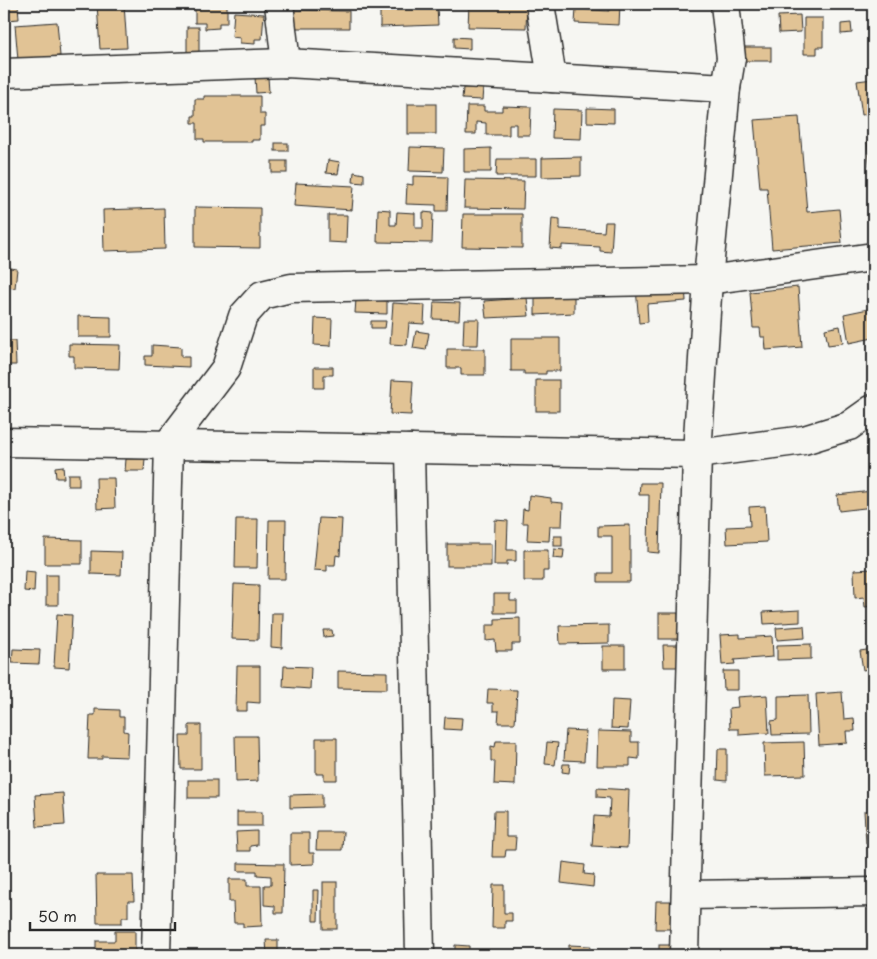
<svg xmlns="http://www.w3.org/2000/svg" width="877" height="959" viewBox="0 0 877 959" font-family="'Playpen Sans',sans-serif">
<rect width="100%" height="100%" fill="#f6f6f2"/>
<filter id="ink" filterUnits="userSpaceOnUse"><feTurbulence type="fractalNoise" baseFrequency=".02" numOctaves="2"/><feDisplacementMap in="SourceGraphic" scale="10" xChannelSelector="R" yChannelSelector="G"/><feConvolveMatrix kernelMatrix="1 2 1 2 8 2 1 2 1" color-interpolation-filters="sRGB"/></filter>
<g filter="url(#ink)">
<!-- building -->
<g fill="#e1c395" stroke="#2b2b2b">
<polygon points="6,4 18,4 19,19 7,20"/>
<polygon points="97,4 124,4 127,48 100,49"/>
<polygon points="195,4 227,4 227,23 219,23 219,28 205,29 205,23 195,23"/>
<polygon points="303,4 320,4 320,5 303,6"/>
<polygon points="469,4 527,4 526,28 468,27"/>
<polygon points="609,4 620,4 619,25 575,23 576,9 609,11"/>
<polygon points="437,6 438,25 380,27 380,8"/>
<polygon points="290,10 349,11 349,28 290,28"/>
<polygon points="870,11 873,11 873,20 871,21"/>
<polygon points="234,12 264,14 262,39 255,39 255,44 240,43 240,38 232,37"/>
<polygon points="800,15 801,32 779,33 778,16"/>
<polygon points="804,18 823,18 823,47 817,47 817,54 804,54"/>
<polygon points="57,22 60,56 18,60 15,25"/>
<polygon points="851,23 852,33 841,34 841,24"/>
<rect x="187" y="27" width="12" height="28"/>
<polygon points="454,37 470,38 470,49 454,48"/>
<rect x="740" y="47" width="31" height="14"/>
<polygon points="255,77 268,77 269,92 256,93"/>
<polygon points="873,79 873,113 862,115 857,81"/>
<polygon points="463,88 483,88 482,100 462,99"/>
<polygon points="204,96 260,96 260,114 265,114 265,126 260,126 260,140 252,140 252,142 204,142 204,139 197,139 197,123 192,123 192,116 195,116 195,99 204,99"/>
<rect x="408" y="104" width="28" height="30"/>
<polygon points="467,106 484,106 484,111 502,111 502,106 531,107 530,135 516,135 516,124 509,124 509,135 486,135 486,123 476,122 476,134 466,134"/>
<polygon points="587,108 614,109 614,123 587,122"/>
<polygon points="553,109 582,110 581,139 552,138"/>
<polygon points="799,117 807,212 839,209 842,243 772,249 767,188 760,188 754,120"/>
<polygon points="867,141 873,141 873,177 871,177"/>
<rect x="275" y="143" width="13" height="8"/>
<polygon points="410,147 444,148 443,172 409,171"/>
<polygon points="491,148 491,172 464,172 464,149"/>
<polygon points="581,157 581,176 542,177 542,158"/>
<polygon points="497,159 536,159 536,176 496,176"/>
<polygon points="328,160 340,162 338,174 326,173"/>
<rect x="272" y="161" width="15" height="12"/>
<polygon points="354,172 364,174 364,183 353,182"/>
<polygon points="413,176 448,177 447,211 436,211 436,205 406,204 407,184 413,185"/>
<polygon points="465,180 524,181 523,209 464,208"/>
<polygon points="296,183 354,186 352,210 294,206"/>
<polygon points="195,207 260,208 260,248 195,247"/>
<polygon points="164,208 165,249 104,251 103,210"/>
<polygon points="378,209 390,210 390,225 396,225 397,212 415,213 415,228 423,228 423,212 433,213 432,243 377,242"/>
<polygon points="463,214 522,214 522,248 462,247"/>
<polygon points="328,215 347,215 346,243 328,242"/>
<polygon points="552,218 560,219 560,229 604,232 605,222 613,222 611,252 600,251 600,247 562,245 562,249 550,248"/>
<polygon points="4,267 17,269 15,288 4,287"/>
<polygon points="685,285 686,301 647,304 648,322 639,323 636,288"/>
<polygon points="798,287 802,347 766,350 765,337 761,337 760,328 753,328 750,292"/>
<polygon points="574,297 574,313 535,315 535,298"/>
<polygon points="527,298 529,316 486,318 484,301"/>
<polygon points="356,299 387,301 387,314 355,313"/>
<polygon points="434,302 460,303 459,320 433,319"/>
<polygon points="393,303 425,305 424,324 409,323 407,345 390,344"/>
<polygon points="873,308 873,338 849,343 844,314"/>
<polygon points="78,316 111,317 111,337 78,337"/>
<polygon points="315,318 332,319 331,346 314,345"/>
<polygon points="464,319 479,319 478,345 463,345"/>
<polygon points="371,321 386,321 385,328 371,328"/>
<polygon points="840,326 843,343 828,345 825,329"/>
<polygon points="416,331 429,333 426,350 413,348"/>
<polygon points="511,338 560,338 560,371 546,371 546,374 524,374 524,371 511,371"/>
<polygon points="4,341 15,341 16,365 4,365"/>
<polygon points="69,344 120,345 119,369 74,368 74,356 69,356"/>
<polygon points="152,345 181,347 181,357 189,357 189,367 145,365 145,356 152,356"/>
<polygon points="447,349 485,349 485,375 461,375 461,368 447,368"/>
<polygon points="314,367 333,367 333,375 324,375 324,388 314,388"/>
<polygon points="392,380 413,381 411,415 390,414"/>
<rect x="536" y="380" width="23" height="31"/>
<polygon points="126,459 145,459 144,471 125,471"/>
<polygon points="63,466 64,478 56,478 55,467"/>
<rect x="68" y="474" width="11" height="12"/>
<polygon points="96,478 114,478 115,508 97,509"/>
<polygon points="640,483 661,483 659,553 648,552 649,495 639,495"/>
<polygon points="872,491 873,507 839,511 837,495"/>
<polygon points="529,495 551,498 551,502 563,503 562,526 550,526 549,541 527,540 528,523 522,523 523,509 528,510"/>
<polygon points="765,506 767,542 727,544 726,527 750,526 749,507"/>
<polygon points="319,518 342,519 340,556 336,555 335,565 327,565 327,571 314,570"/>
<polygon points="236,519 258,519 257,568 235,568"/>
<polygon points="269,520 286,520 285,579 268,579"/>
<polygon points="495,520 508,521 507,550 516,550 516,561 507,561 507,565 494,565"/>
<polygon points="630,525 630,582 598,582 598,573 612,573 612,536 598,536 598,526"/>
<rect x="554" y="536" width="8" height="10"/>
<polygon points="45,539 82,540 82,564 45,564"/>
<rect x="447" y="544" width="44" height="22"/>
<polygon points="554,549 564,550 563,559 553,558"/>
<polygon points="524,550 548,550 548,571 543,571 543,581 524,581"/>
<polygon points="91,551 122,552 121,575 91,574"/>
<polygon points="873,569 873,606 865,607 864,597 855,598 854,570"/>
<polygon points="25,571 35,572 34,592 24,591"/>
<rect x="46" y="575" width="12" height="30"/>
<polygon points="234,584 259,585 258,640 232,639"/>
<polygon points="494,594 510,594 510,601 517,601 517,613 494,613"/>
<polygon points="800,610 800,622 764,624 763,612"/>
<polygon points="272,613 283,613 282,648 271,647"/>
<rect x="659" y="613" width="19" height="26"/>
<polygon points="57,614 72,615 69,668 54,667"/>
<polygon points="520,618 520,644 512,644 512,651 496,651 495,640 486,641 486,625 495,625 495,619"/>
<polygon points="609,625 609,643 560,644 559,626"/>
<polygon points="804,626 805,638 777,640 776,628"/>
<polygon points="323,630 332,630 333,636 324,637"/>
<polygon points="740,634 740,638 772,636 773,657 734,660 735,664 722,665 720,635"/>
<polygon points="811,644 811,659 777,660 777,645"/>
<polygon points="663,645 679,645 680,667 664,667"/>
<rect x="603" y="646" width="22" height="23"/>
<polygon points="13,649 40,650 39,664 12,663"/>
<polygon points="873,649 873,668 863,670 860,651"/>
<polygon points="237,666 260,666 260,703 247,702 247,711 236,711"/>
<polygon points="284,666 311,667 310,689 283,687"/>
<polygon points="338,671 387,672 387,689 338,688"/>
<polygon points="723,671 738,671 738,690 724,690"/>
<polygon points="488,689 517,690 515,723 498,723 499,711 493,711 493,703 487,703"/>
<polygon points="842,692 844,719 854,718 855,731 846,731 847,743 819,745 816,694"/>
<polygon points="767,695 769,733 739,735 739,729 730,729 729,708 738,707 737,697"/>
<polygon points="808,695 809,734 772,735 771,721 778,720 778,696"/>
<polygon points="612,700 630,701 628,729 611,728"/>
<polygon points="95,709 119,710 119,717 124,717 124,731 128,732 127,757 102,756 102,759 88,759 90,715 95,715"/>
<polygon points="445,717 462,718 461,730 444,729"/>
<polygon points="189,725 201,725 201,769 181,769 180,736 189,736"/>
<polygon points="566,730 586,731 584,761 564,760"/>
<polygon points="598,731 631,732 631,742 639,742 639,759 630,758 630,766 597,766"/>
<polygon points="235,736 257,736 258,781 236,782"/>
<polygon points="316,738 337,738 337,780 324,780 324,774 316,774"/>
<polygon points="496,741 516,741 515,785 494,784 495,761 491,761 491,746 495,747"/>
<polygon points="547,742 558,743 555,765 545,764"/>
<polygon points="804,742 805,775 765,776 764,743"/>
<polygon points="718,749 727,749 727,781 717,780"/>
<polygon points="563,764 570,764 569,773 562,772"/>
<rect x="188" y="780" width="29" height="18"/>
<polygon points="597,788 629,790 627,848 592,846 594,816 609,817 610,798 597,797"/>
<polygon points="63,793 65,825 37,827 35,795"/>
<polygon points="322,794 322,807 290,808 290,795"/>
<polygon points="873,810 873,843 866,843 864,811"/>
<polygon points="494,811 506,811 506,837 516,837 515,850 506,850 505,857 492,857"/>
<rect x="237" y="812" width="25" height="14"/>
<polygon points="257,831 257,845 250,846 250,851 237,851 236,832"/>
<polygon points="317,832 343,832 342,850 316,850"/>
<polygon points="290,833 309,833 309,853 314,853 314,864 290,865"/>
<polygon points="563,862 585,865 584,874 594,875 593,887 561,883"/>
<polygon points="238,863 284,864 283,913 275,913 275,906 264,905 264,885 271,885 271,876 257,875 257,871 238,871"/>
<polygon points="96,875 133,875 134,901 128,901 128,917 122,917 122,923 97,923"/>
<polygon points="229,879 247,879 247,886 261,886 262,926 243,927 243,923 234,923 233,902 229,902"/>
<rect x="323" y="882" width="14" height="47"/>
<polygon points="493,885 504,885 504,913 512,913 512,921 505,921 505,928 492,928"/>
<polygon points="313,890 319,890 318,921 313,921"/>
<polygon points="656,901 673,901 673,929 655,929"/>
<polygon points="115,931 135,931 135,955 96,955 96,941 115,941"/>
<polygon points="266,940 278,940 278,954 267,955"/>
<polygon points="455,945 469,946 469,955 455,955"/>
<polygon points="569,945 590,946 589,955 569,955"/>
<rect x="659" y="945" width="11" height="8"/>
</g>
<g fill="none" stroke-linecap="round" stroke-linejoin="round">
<!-- minor casing -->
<g stroke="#2b2b2b" stroke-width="31">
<g id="minor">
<polyline points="279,4 286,63"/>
<polyline points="540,4 552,78"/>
<polyline points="4,73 286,63 726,88"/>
<polyline points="4,442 697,454 804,440 849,426 873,409"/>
<polyline points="410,449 420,955"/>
<polyline points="686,895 873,892"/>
<polyline points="156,955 169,443 226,368 243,316 262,295 291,288 708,280 873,257"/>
<polyline points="684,955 697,454 708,280 726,88 731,58 725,4"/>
</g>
</g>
<!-- minor -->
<use href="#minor" stroke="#f6f6f2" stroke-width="28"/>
</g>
</g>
<!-- margin -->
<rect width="877" height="959" fill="none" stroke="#f6f6f2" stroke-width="20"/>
<rect x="10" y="10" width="857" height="939" fill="none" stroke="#2b2b2b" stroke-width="2" filter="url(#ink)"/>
<!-- scale -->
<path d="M30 922v8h145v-8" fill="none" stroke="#2b2b2b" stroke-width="2.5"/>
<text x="38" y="922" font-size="15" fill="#2b2b2b" stroke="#f6f6f2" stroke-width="4" paint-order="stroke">50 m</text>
</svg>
